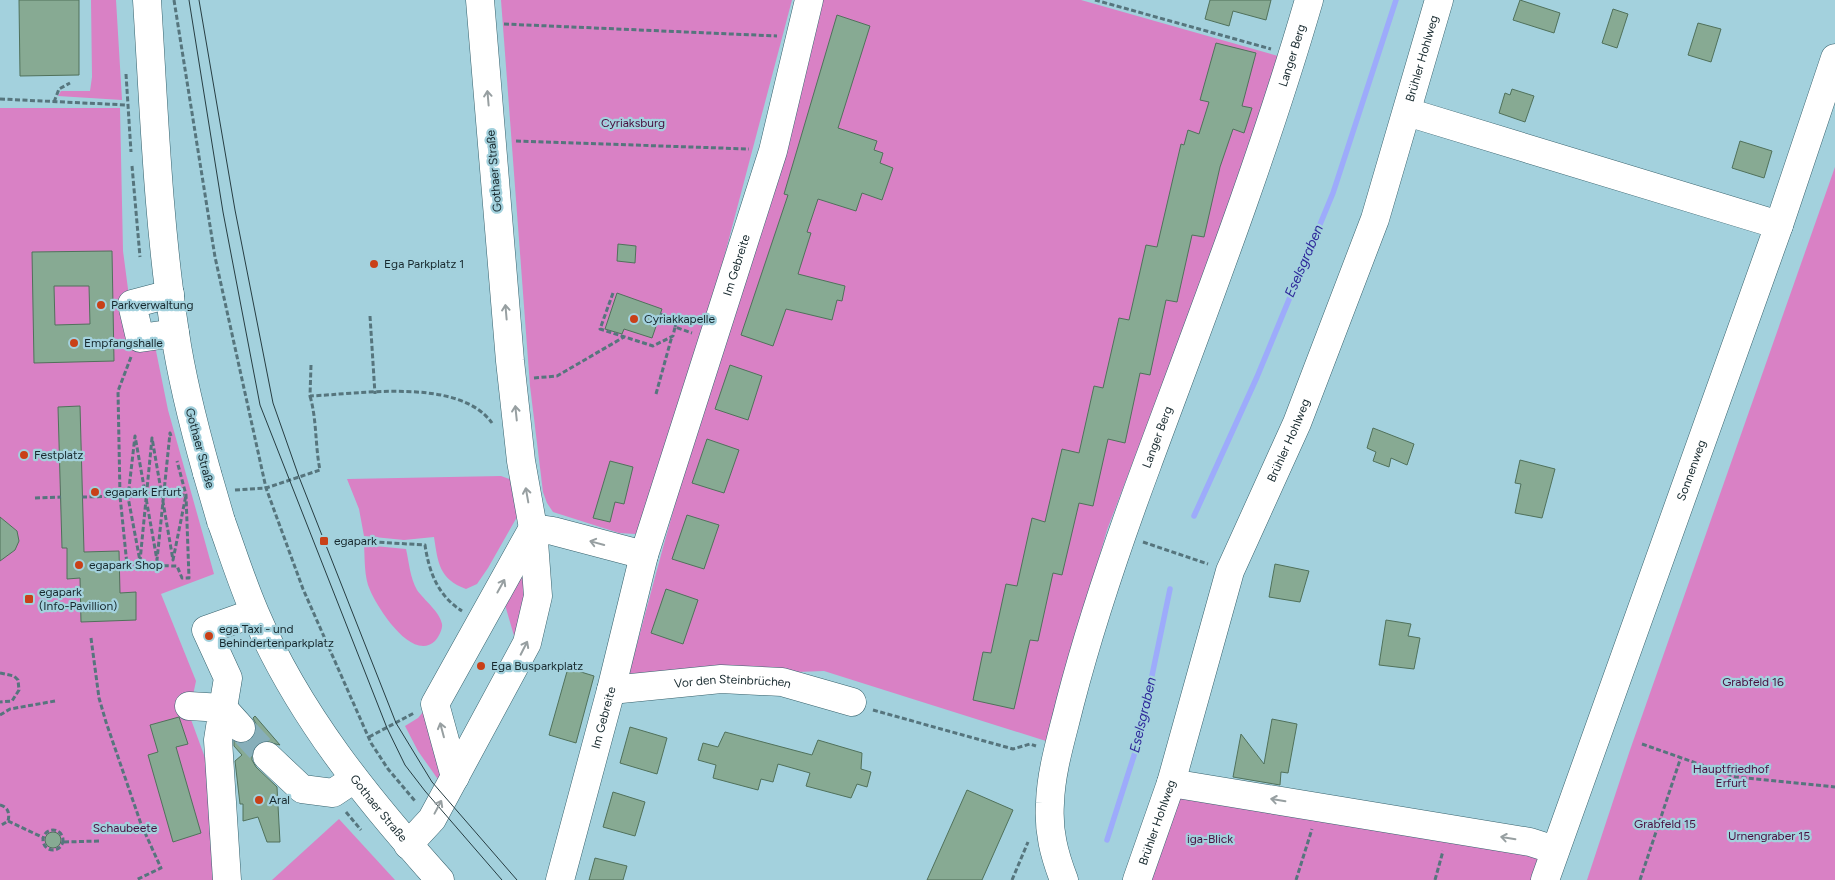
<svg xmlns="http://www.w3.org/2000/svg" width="1835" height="880" viewBox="0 0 1835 880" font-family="Figtree,sans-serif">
<rect width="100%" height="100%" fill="#a3d1dd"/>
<!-- green -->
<g fill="#d981c5">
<polygon points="91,0 116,0 122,100 58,96 61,91 90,91 92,77"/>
<polygon points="501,0 792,0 721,269 640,531 635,534 619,533 553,512 547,503 543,492 530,386"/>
<path d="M823 0H1081L1278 56 1211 257 1107 530 1046 741 824 671 628 678C648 604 667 530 689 456 735 304 788 155 823 0Z"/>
<polygon points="0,108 120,108 123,251 130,304 155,346 168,410 214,574 161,594 196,681 189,714 208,766 217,880 0,880"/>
<polygon points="1835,167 1835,880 1587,880 1630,750"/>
<path d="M501 476 512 480 517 517 488 568 477 584 466 589C439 579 438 563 434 537L404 540 364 536 359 509 347 479Z"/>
<path d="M364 545 406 549C409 562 410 578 417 590 424 600 440 612 442 624 443 629 438 638 435 641 412 663 377 607 370 590 364 577 365 560 364 545Z"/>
<polygon points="525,564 528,595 517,646 505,605"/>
<polygon points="423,712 442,775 442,785 418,751 405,726 418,718"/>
<polygon points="1190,794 1533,850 1541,858 1533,880 1152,880 1178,800"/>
<polygon points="339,819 395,880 272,880"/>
</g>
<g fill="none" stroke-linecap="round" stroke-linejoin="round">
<!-- stream -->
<g stroke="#9dabfb" stroke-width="5.5">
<polyline points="1194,516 1257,377 1333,193 1396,0"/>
<polyline points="1107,840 1138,743 1170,589"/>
</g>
</g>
<!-- building -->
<g fill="#87aa93" stroke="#50715b" fill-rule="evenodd">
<polygon points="19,0 79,0 79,75 20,76"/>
<polygon points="1210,0 1271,0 1266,20 1233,11 1229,26 1205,19"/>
<polygon points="1520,0 1560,13 1554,33 1513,20"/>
<polygon points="1613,9 1628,14 1617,48 1602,43"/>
<polygon points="837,15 870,26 838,128 877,141 874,150 883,153 880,163 893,168 882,200 862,193 856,211 818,199 807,232 811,233 798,274 845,286 842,301 837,300 832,320 786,309 773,346 741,335 788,195 784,194"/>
<polygon points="1698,23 1721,29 1711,62 1688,55"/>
<polygon points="1216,43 1256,53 1242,106 1252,108 1244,133 1233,129 1220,167 1204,237 1192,235 1177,302 1166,300 1150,375 1140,373 1125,443 1108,439 1093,506 1079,503 1062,575 1053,573 1038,641 1030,640 1014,709 973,700 983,652 991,653 1006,584 1017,586 1032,518 1045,522 1062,449 1079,453 1094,386 1103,388 1119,318 1129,320 1146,245 1157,247 1181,144 1184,145 1188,130 1199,134 1209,102 1200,100"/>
<polygon points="1512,89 1534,96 1525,122 1499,113 1505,93 1510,95"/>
<polygon points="1740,141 1772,151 1764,178 1732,168"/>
<polygon points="618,244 636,246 635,263 617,261"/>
<path d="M112 251 114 361 34 363 32 252ZM54 286H89L90 324 55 325Z"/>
<polygon points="617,293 662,309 652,338 624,329 622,334 605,329"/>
<polygon points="730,365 762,376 748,420 715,409"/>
<polygon points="80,406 84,552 119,551 120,593 136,592 136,620 81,622 80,578 67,579 67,548 62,548 58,407"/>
<polygon points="1373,428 1414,444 1407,465 1391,458 1389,467 1373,461 1376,452 1367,448"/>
<polygon points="707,439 739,450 724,493 692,483"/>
<polygon points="1520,460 1555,469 1542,518 1515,513 1521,484 1515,483"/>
<polygon points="610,461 633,467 624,504 615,502 610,522 593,518"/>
<polygon points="687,515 719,525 704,569 672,559"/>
<polygon points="0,517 17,531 19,541 15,550 0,561"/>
<polygon points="1275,564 1309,571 1300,602 1269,597"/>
<polygon points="666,589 698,600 683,644 651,633"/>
<polygon points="1386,620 1411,624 1408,636 1420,638 1414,669 1379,665"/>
<polygon points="568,668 594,676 576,743 549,735"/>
<polygon points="255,716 280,745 263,741 255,746 252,753 252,760 256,767 277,787 280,842 267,842 258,817 243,821 243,804 240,804 235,761 242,755 234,746 234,741 244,743 252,739 256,732 256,724 253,718"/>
<polygon points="179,717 188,744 176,747 201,833 173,842 148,755 158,752 150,725"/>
<polygon points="1272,719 1297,724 1288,773 1281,772 1280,785 1233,777 1241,734 1264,764"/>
<polygon points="630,727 667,738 657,774 620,763"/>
<polygon points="725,732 812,755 818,740 862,753 861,769 871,772 867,787 857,784 851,798 806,786 810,773 778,764 773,782 761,779 758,790 713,778 716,765 698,760 703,743 718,747"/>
<polygon points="967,790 1013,810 982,880 927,880"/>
<polygon points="613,792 645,802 635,836 603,827"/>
<circle cx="53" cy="840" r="8"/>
<polygon points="595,858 627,866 623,880 589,880"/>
</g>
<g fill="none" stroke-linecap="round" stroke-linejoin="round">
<!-- minor-tunnel -->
<polyline stroke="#87afba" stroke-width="28" stroke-dasharray="28 14" stroke-linecap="butt" points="241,728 267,756"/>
<!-- minor casing -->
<g stroke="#36616c" stroke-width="29">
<g id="minor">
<polyline points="1407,112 1779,225"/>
<polyline points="170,294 132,304 140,338 175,333"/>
<polyline points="533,528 553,531 644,555"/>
<path id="s1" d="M611 690 721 679 782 682 852 702"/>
<polyline points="189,706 223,708 218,740 227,880"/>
<polyline points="241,728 223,708 228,678 206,630 254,613"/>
<polyline points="267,756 302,789 333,793 354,779"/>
<polyline points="455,777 435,704 533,528"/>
<polyline points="1171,783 1530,842 1555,850"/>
<polyline points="408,845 432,819 527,643 538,596 533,528 521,461 510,361 480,0"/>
<path id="s2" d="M560 880 611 690 644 555 773 151 809 0"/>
<path id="s3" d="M1064 880C1054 854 1048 831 1050 803 1051 770 1062 736 1070 703 1091 622 1118 543 1147 465 1204 311 1263 158 1309 0"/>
<path id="s4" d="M1137 880 1171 783 1230 571 1297 423 1375 219 1439 0"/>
<path id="s5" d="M1545 880 1779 225 1835 58"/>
</g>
</g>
<!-- major casing -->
<g stroke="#36616c" stroke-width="29">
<g id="major">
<path d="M147 0C154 111 158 223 175 333 182 381 194 427 207 473"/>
<path id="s6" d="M221 521C232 551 242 583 255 613 298 714 368 800 440 880"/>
</g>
</g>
<!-- path -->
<g stroke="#56757d" stroke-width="3" stroke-dasharray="5 2.5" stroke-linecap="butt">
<polyline points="174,0 215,257 266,488 303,589 371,743 388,769 415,801"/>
<polyline points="1095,0 1271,49"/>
<polyline points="504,24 777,36"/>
<polyline points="126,74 131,152"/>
<polyline points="0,99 127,105"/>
<polyline points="54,102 59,89 70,83"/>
<polyline points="516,141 749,149"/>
<polyline points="132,166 140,257"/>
<polyline points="613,293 600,329 653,346 673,336 675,327 692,333"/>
<polyline points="660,314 677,320 675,327"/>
<polyline points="370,316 375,394"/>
<polyline points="131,357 118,391 120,496 127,565 177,566 182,578 189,578 186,495 177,461"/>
<path d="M311 365 310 396C360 394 459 377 492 423"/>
<polyline points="534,378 557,376 624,337"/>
<polyline points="656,394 672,336"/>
<polyline points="171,436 170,433 157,560 135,436 128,497 140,561 152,438 173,560 186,495"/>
<path d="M235 490 266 488 320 470C315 446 317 420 310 396"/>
<polyline points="82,497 186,495"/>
<polyline points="35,498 61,497"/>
<path d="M342 540 425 545C429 572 438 596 462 611"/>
<polyline points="1143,542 1208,564"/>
<polyline points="91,638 99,698 106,722 141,824 161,868 136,880"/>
<polyline points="0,673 14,676 18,680 19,690 12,701 0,702"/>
<polyline points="873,710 1013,749 1030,744 1036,746"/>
<polyline points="0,715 10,709 55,701"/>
<polyline points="369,737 414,713"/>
<polyline points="1642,744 1736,777 1835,787"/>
<path d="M0 805C8 807 10 813 8 821L0 826"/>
<polyline points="346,812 361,830"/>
<polyline points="8,821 44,838"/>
<circle cx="53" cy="840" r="10"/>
<polyline points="64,842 99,841"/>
<polyline points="1012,880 1028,842"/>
<polyline points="1296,880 1312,829"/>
<polyline points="1435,880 1443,851"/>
<polyline points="1640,880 1681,757"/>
</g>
<!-- minor -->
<use href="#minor" stroke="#fff" stroke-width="28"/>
<!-- major -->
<use href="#major" stroke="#fff" stroke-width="28"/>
<!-- tram -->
<g stroke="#273d42" stroke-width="1">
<polyline points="189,0 223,212 260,405 387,728 405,765 425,791 502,880"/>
<polyline points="199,0 235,210 273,403 299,477 396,723 432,782 517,880"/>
</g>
<!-- major-bridge casing -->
<g stroke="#36616c" stroke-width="29" stroke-linecap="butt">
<polyline id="major-bridge" points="207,473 221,521"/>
</g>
<!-- major-bridge -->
<use href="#major-bridge" stroke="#fff" stroke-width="28"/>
</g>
<!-- one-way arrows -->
<defs><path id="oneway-shaft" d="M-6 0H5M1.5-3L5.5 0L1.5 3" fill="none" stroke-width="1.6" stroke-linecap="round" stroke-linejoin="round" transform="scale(1.25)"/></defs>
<g stroke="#979fa1">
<use href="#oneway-shaft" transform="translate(488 98) rotate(-95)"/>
<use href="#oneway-shaft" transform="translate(506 312) rotate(-95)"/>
<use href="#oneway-shaft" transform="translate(516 413) rotate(-96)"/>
<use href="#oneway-shaft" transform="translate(527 495) rotate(-100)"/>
<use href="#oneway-shaft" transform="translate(597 543) rotate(-165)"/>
<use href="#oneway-shaft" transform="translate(501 586) rotate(-61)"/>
<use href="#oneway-shaft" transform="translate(524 648) rotate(-63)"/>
<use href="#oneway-shaft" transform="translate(442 730) rotate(-105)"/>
<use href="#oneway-shaft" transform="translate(1278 800) rotate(-171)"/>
<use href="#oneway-shaft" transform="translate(438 807) rotate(-62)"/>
<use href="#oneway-shaft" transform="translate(1508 838) rotate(-171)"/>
</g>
<!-- markers -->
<g fill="#c94018" stroke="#a3d1dd" stroke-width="2">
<circle cx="374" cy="264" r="5"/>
<circle cx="101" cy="305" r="5"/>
<circle cx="634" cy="319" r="5"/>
<circle cx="74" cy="343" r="5"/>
<circle cx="24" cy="455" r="5"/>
<circle cx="95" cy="492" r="5"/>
<rect x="319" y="536" width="10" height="10" rx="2.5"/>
<circle cx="79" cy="565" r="5"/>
<rect x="24" y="594" width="10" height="10" rx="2.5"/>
<circle cx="209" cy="636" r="5"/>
<circle cx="481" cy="666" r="5"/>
<circle cx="259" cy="800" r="5"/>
</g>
<g text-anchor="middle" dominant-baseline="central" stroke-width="4.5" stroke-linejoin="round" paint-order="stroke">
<!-- street labels -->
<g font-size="12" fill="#17292e" stroke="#a3d1dd">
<text stroke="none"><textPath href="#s3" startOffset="866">Langer Berg</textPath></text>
<text stroke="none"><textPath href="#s4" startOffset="871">Brühler Hohlweg</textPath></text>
<text transform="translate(494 171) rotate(-95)">Gothaer Straße</text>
<text stroke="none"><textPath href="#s2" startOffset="640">Im Gebreite</textPath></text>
<text stroke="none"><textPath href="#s3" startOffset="461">Langer Berg</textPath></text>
<text stroke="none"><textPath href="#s4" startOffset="466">Brühler Hohlweg</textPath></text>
<text transform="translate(200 448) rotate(75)">Gothaer Straße</text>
<text stroke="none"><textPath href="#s5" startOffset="435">Sonnenweg</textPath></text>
<text stroke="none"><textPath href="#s1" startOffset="122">Vor den Steinbrüchen</textPath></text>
<text stroke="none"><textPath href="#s2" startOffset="168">Im Gebreite</textPath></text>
<text stroke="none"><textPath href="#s6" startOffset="330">Gothaer Straße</textPath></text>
<text stroke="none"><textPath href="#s4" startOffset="61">Brühler Hohlweg</textPath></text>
</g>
<!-- park labels -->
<g font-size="12" fill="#480f3e" stroke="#a3d1dd">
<text x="633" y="123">Cyriaksburg</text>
<text x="1753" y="682">Grabfeld 16</text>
<text x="1731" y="769">Hauptfriedhof<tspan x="1731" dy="14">Erfurt</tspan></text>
<text x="1665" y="824">Grabfeld 15</text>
<text x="125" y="828">Schaubeete</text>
<text x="1769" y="836">Urnengraber 15</text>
<text x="1210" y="839">iga-Blick</text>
</g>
<!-- poi labels -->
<g font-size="12" fill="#17292e" stroke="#a3d1dd" text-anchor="start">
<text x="384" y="264">Ega Parkplatz 1</text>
<text x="111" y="305">Parkverwaltung</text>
<text x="644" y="319">Cyriakkapelle</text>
<text x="84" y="343">Empfangshalle</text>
<text x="34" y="455">Festplatz</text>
<text x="105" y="492">egapark Erfurt</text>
<text x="334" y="541">egapark</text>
<text x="89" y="565">egapark Shop</text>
<text x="39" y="592">egapark<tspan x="39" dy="14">(Info-Pavillion)</tspan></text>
<text x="219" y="629">ega Taxi - und<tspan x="219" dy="14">Behindertenparkplatz</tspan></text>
<text x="491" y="666">Ega Busparkplatz</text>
<text x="269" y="800">Aral</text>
</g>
<!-- water labels -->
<g font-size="14" font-style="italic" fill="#2e299a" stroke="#a3d1dd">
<text transform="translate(1304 261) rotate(-67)">Eselsgraben</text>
<text transform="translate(1143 715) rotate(-77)">Eselsgraben</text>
</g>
</g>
</svg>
